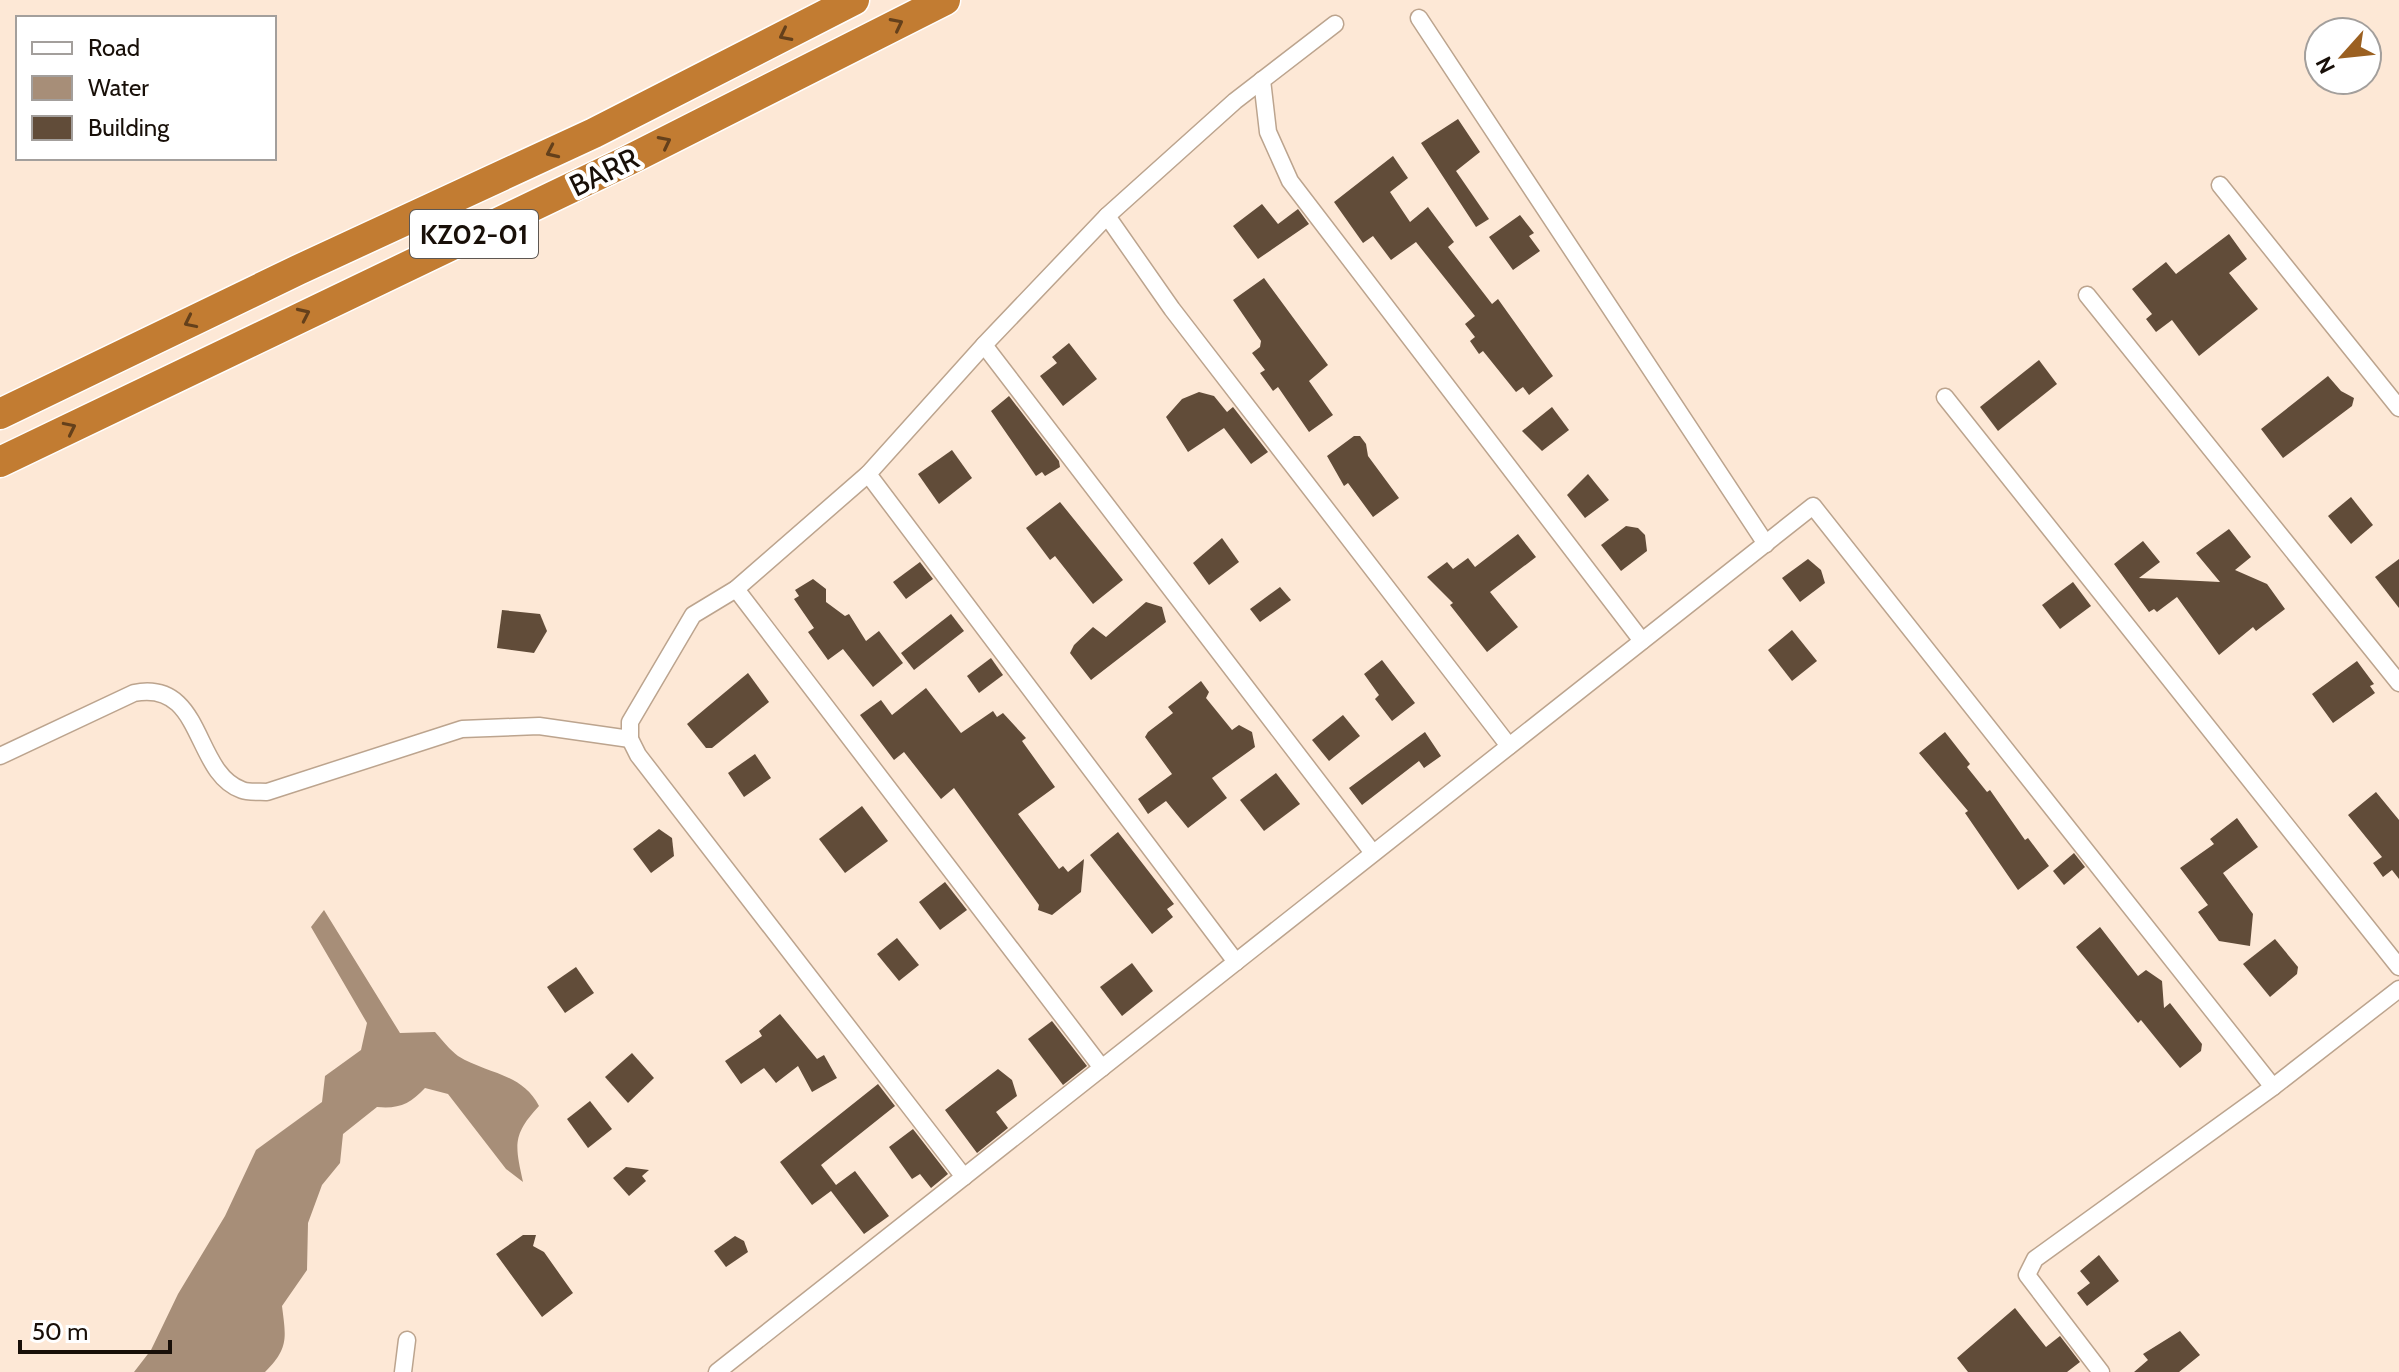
<svg xmlns="http://www.w3.org/2000/svg" width="2399" height="1372" viewBox="0 0 2399 1372" font-family="Cabin,sans-serif">
<rect width="100%" height="100%" fill="#fde8d6"/>
<!-- water -->
<path fill="#a78e78" d="M324 910 400 1033 435 1032C442 1040 450 1050 458 1056 487 1074 522 1073 539 1106 512 1135 515 1145 523 1182L506 1169 448 1094 425 1088C410 1104 399 1109 377 1107L343 1134 340 1163 322 1185 308 1223 307 1270 282 1306C286 1338 289 1348 265 1372H134L151 1350 178 1294 225 1216 256 1150 322 1102 325 1076 361 1050 367 1023 311 927Z"/>
<!-- building -->
<g fill="#614c39">
<polygon points="1458,119 1480,152 1456,171 1489,219 1476,227 1421,143"/>
<polygon points="1393,156 1408,178 1390,192 1410,222 1428,207 1454,242 1448,247 1492,304 1498,299 1553,376 1529,395 1523,387 1516,392 1483,351 1479,354 1470,341 1475,337 1465,324 1475,316 1416,242 1391,260 1373,236 1363,243 1334,202"/>
<polygon points="1262,204 1278,224 1298,209 1309,224 1258,259 1233,226"/>
<polygon points="1520,215 1534,233 1529,236 1540,251 1513,270 1489,237"/>
<polygon points="2229,234 2247,259 2229,273 2258,309 2199,356 2172,320 2156,332 2146,319 2152,314 2132,289 2166,262 2176,274"/>
<polygon points="1264,278 1328,365 1309,381 1333,415 1309,432 1278,387 1273,391 1260,373 1265,370 1252,353 1260,347 1261,341 1233,300"/>
<polygon points="1069,343 1097,379 1063,406 1040,376 1057,363 1052,357"/>
<polygon points="2039,360 2057,384 1998,431 1980,407"/>
<polygon points="2328,376 2341,391 2354,398 2352,406 2283,458 2261,429"/>
<polygon points="1199,392 1214,396 1227,412 1233,407 1268,452 1251,464 1224,428 1188,452 1166,417 1182,399"/>
<polygon points="1009,396 1059,461 1060,467 1045,476 1042,472 1036,476 991,411"/>
<polygon points="1552,407 1569,430 1542,451 1522,431"/>
<polygon points="1354,436 1360,436 1366,444 1368,456 1399,498 1373,517 1348,483 1344,486 1327,456"/>
<polygon points="952,450 972,478 939,504 918,474"/>
<polygon points="1588,474 1609,500 1585,518 1567,495"/>
<polygon points="2351,497 2373,525 2351,544 2328,516"/>
<polygon points="1060,502 1123,580 1093,604 1055,556 1050,560 1026,528"/>
<polygon points="1626,526 1638,528 1645,535 1647,551 1621,571 1601,545"/>
<polygon points="2229,529 2251,557 2235,570 2267,584 2285,609 2256,631 2253,627 2219,655 2177,597 2157,612 2154,609 2149,612 2114,564 2143,541 2160,562 2139,578 2220,582 2196,553"/>
<polygon points="1518,534 1536,557 1490,592 1518,627 1487,652 1450,605 1453,603 1427,577 1447,562 1453,569 1468,558 1475,567"/>
<polygon points="1222,538 1239,562 1209,585 1193,563"/>
<polygon points="1808,559 1821,570 1825,583 1800,602 1782,578"/>
<polygon points="2399,559 2399,608 2375,577"/>
<polygon points="920,562 933,579 906,599 893,582"/>
<polygon points="813,579 826,589 826,602 845,616 849,614 866,641 879,631 903,663 873,687 843,649 828,660 808,632 814,628 794,599 799,596 795,590"/>
<polygon points="2073,582 2091,606 2060,629 2042,605"/>
<polygon points="1280,587 1291,600 1260,622 1250,609"/>
<polygon points="1146,602 1162,607 1166,622 1091,680 1070,653 1074,645 1093,627 1106,637"/>
<polygon points="502,610 540,614 547,631 534,653 497,648"/>
<polygon points="951,614 964,631 914,670 901,653"/>
<polygon points="1792,630 1817,661 1792,681 1768,650"/>
<polygon points="991,658 1003,675 979,693 967,676"/>
<polygon points="1382,660 1415,703 1392,721 1375,699 1379,695 1364,674"/>
<polygon points="2357,661 2374,684 2370,686 2375,693 2333,723 2312,694"/>
<polygon points="748,673 769,702 712,748 706,748 687,724"/>
<polygon points="1201,681 1209,692 1206,698 1232,730 1239,725 1252,732 1255,747 1212,778 1227,798 1188,828 1166,801 1148,814 1138,799 1172,774 1145,737 1148,732 1173,713 1168,707"/>
<polygon points="926,688 961,733 993,711 997,717 1003,713 1026,738 1022,741 1055,787 1018,814 1059,869 1063,866 1068,872 1084,859 1081,892 1052,915 1038,910 1039,905 954,788 941,799 904,752 894,760 860,715 881,700 892,715"/>
<polygon points="1343,715 1360,736 1329,761 1312,740"/>
<polygon points="1425,732 1441,756 1424,768 1419,761 1362,805 1349,788"/>
<polygon points="1945,732 1970,764 1967,767 1987,792 1990,790 2025,840 2028,838 2049,866 2018,890 1965,813 1968,811 1919,753"/>
<polygon points="755,754 771,778 744,797 728,773"/>
<polygon points="1276,773 1300,804 1264,831 1240,800"/>
<polygon points="2376,792 2399,820 2399,879 2392,870 2383,877 2373,863 2382,857 2348,815"/>
<polygon points="862,806 888,841 845,873 819,839"/>
<polygon points="2237,818 2258,847 2223,873 2253,914 2250,946 2219,941 2198,912 2208,905 2180,868 2214,844 2210,839"/>
<polygon points="659,829 672,838 674,856 651,873 633,849"/>
<polygon points="1118,832 1174,904 1167,909 1173,917 1152,934 1090,855"/>
<polygon points="2074,853 2085,867 2064,885 2053,871"/>
<polygon points="945,882 967,910 940,930 919,902"/>
<polygon points="2100,927 2138,976 2146,970 2162,981 2164,1008 2170,1003 2202,1044 2201,1051 2180,1068 2141,1020 2138,1023 2076,947"/>
<polygon points="897,938 919,965 899,981 877,954"/>
<polygon points="2275,939 2298,967 2297,974 2270,997 2243,964"/>
<polygon points="1132,963 1153,991 1122,1016 1100,987"/>
<polygon points="576,967 594,993 565,1013 547,987"/>
<polygon points="780,1014 817,1059 824,1055 837,1078 812,1092 798,1066 776,1083 764,1068 741,1084 725,1061 762,1036 759,1031"/>
<polygon points="1052,1021 1087,1066 1063,1085 1028,1039"/>
<polygon points="632,1053 654,1078 628,1103 605,1077"/>
<polygon points="998,1069 1012,1080 1017,1096 996,1112 1008,1128 977,1153 945,1110"/>
<polygon points="878,1084 895,1106 821,1165 836,1185 855,1171 889,1216 864,1234 831,1191 812,1205 780,1162"/>
<polygon points="590,1101 612,1129 588,1148 567,1119"/>
<polygon points="913,1129 948,1174 931,1188 920,1174 912,1179 889,1147"/>
<polygon points="626,1167 649,1170 642,1176 646,1181 629,1196 613,1178"/>
<polygon points="523,1235 536,1235 533,1246 544,1252 573,1293 542,1317 496,1254"/>
<polygon points="735,1236 744,1241 748,1252 726,1267 714,1251"/>
<polygon points="2099,1255 2119,1281 2087,1306 2077,1293 2090,1283 2080,1271"/>
<polygon points="2015,1308 2046,1347 2060,1336 2080,1362 2067,1372 1968,1372 1957,1358"/>
<polygon points="2180,1331 2200,1355 2179,1372 2134,1372 2148,1360 2143,1354"/>
</g>
<g fill="none" stroke-linecap="round" stroke-linejoin="round">
<!-- minor casing -->
<g stroke="#bca48e" stroke-width="19">
<g id="minor">
<polyline points="1419,18 1766,544"/>
<polyline points="1262,80 1268,132 1290,181 1642,641"/>
<polyline points="2220,185 2399,408"/>
<polyline points="1107,216 1172,309 1509,746"/>
<polyline points="2087,295 2399,683"/>
<polyline points="984,345 1373,853"/>
<polyline points="1945,397 2399,967"/>
<polyline points="868,474 1236,962"/>
<polyline points="736,589 1102,1068"/>
<path d="M0 756 134 693C204 679 193 773 242 790 249 793 260 791 267 792L462 729 539 726 630 739"/>
<polyline points="964,1177 638,755 630,739 630,722 693,615 736,589 868,474 984,345 1107,216 1235,101 1335,24"/>
<polyline points="403,1372 407,1340"/>
<polyline points="717,1372 1813,506 2273,1087"/>
<polyline points="2101,1372 2027,1275 2035,1259 2273,1087 2399,989"/>
</g>
</g>
<!-- motorway casing -->
<g stroke="#fff" stroke-width="33">
<g id="motorway">
<polyline points="0,414 298,270 594,133 854,0"/>
<polyline points="0,462 627,161 945,0"/>
</g>
</g>
<!-- minor -->
<use href="#minor" stroke="#fff" stroke-width="16"/>
<!-- motorway -->
<use href="#motorway" stroke="#c27c32" stroke-width="30"/>
</g>
<!-- one-way arrows -->
<defs><path id="oneway-chevron" d="M-2-3.5L2.5 0L-2 3.5" fill="none" stroke-width="1.6" stroke-linecap="round" stroke-linejoin="round" transform="scale(2)"/></defs>
<g stroke="#64401b">
<use href="#oneway-chevron" transform="translate(897 24) rotate(-27)"/>
<use href="#oneway-chevron" transform="translate(785 35) rotate(153)"/>
<use href="#oneway-chevron" transform="translate(665 142) rotate(-27)"/>
<use href="#oneway-chevron" transform="translate(552 152) rotate(155)"/>
<use href="#oneway-chevron" transform="translate(304 314) rotate(-25)"/>
<use href="#oneway-chevron" transform="translate(190 322) rotate(154)"/>
<use href="#oneway-chevron" transform="translate(70 428) rotate(-26)"/>
</g>
<g text-anchor="middle" dominant-baseline="central" stroke-width="8" stroke-linejoin="round" paint-order="stroke">
<!-- shield labels -->
<rect fill="#fff" stroke="#5d5752" stroke-width="2" x="410" y="210" width="128" height="48" rx="6"/>
<g font-size="28" font-weight="bold" fill="#180f08">
<text x="474" y="234">KZ02-01</text>
</g>
<!-- street labels -->
<g font-size="30" fill="#180f08" stroke="#fff">
<text transform="translate(604 172) rotate(-26)">BARR</text>
</g>
</g>
<!-- legend -->
<rect x="16" y="16" width="260" height="144" fill="#ffffff" stroke="#a39f9c" stroke-width="2"/>
<rect x="32" y="42" width="40" height="12" fill="#ffffff" stroke="#a39f9c" stroke-width="2"/>
<text x="88" y="56" font-size="24" fill="#180f08">Road</text>
<rect x="32" y="76" width="40" height="24" fill="#a78e78" stroke="#a39f9c" stroke-width="2"/>
<text x="88" y="96" font-size="24" fill="#180f08">Water</text>
<rect x="32" y="116" width="40" height="24" fill="#614c39" stroke="#a39f9c" stroke-width="2"/>
<text x="88" y="136" font-size="24" fill="#180f08">Building</text>
<!-- north arrow -->
<g transform="translate(2343 56) rotate(243)"><circle r="38" fill="#ffffff" stroke="#a39f9c" stroke-width="2"/>
<path d="M0-6L14 30L0 20L-14 30Z" fill="#9b6021"/>
<text y="-12" font-size="22" font-weight="bold" text-anchor="middle" fill="#180f08">N</text>
</g>
<!-- scale -->
<path d="M20 1340v12h150v-12" fill="none" stroke="#180f08" stroke-width="4"/>
<text x="32" y="1340" font-size="24" fill="#180f08" stroke="#ffffff" stroke-width="6" paint-order="stroke">50 m</text>
</svg>
